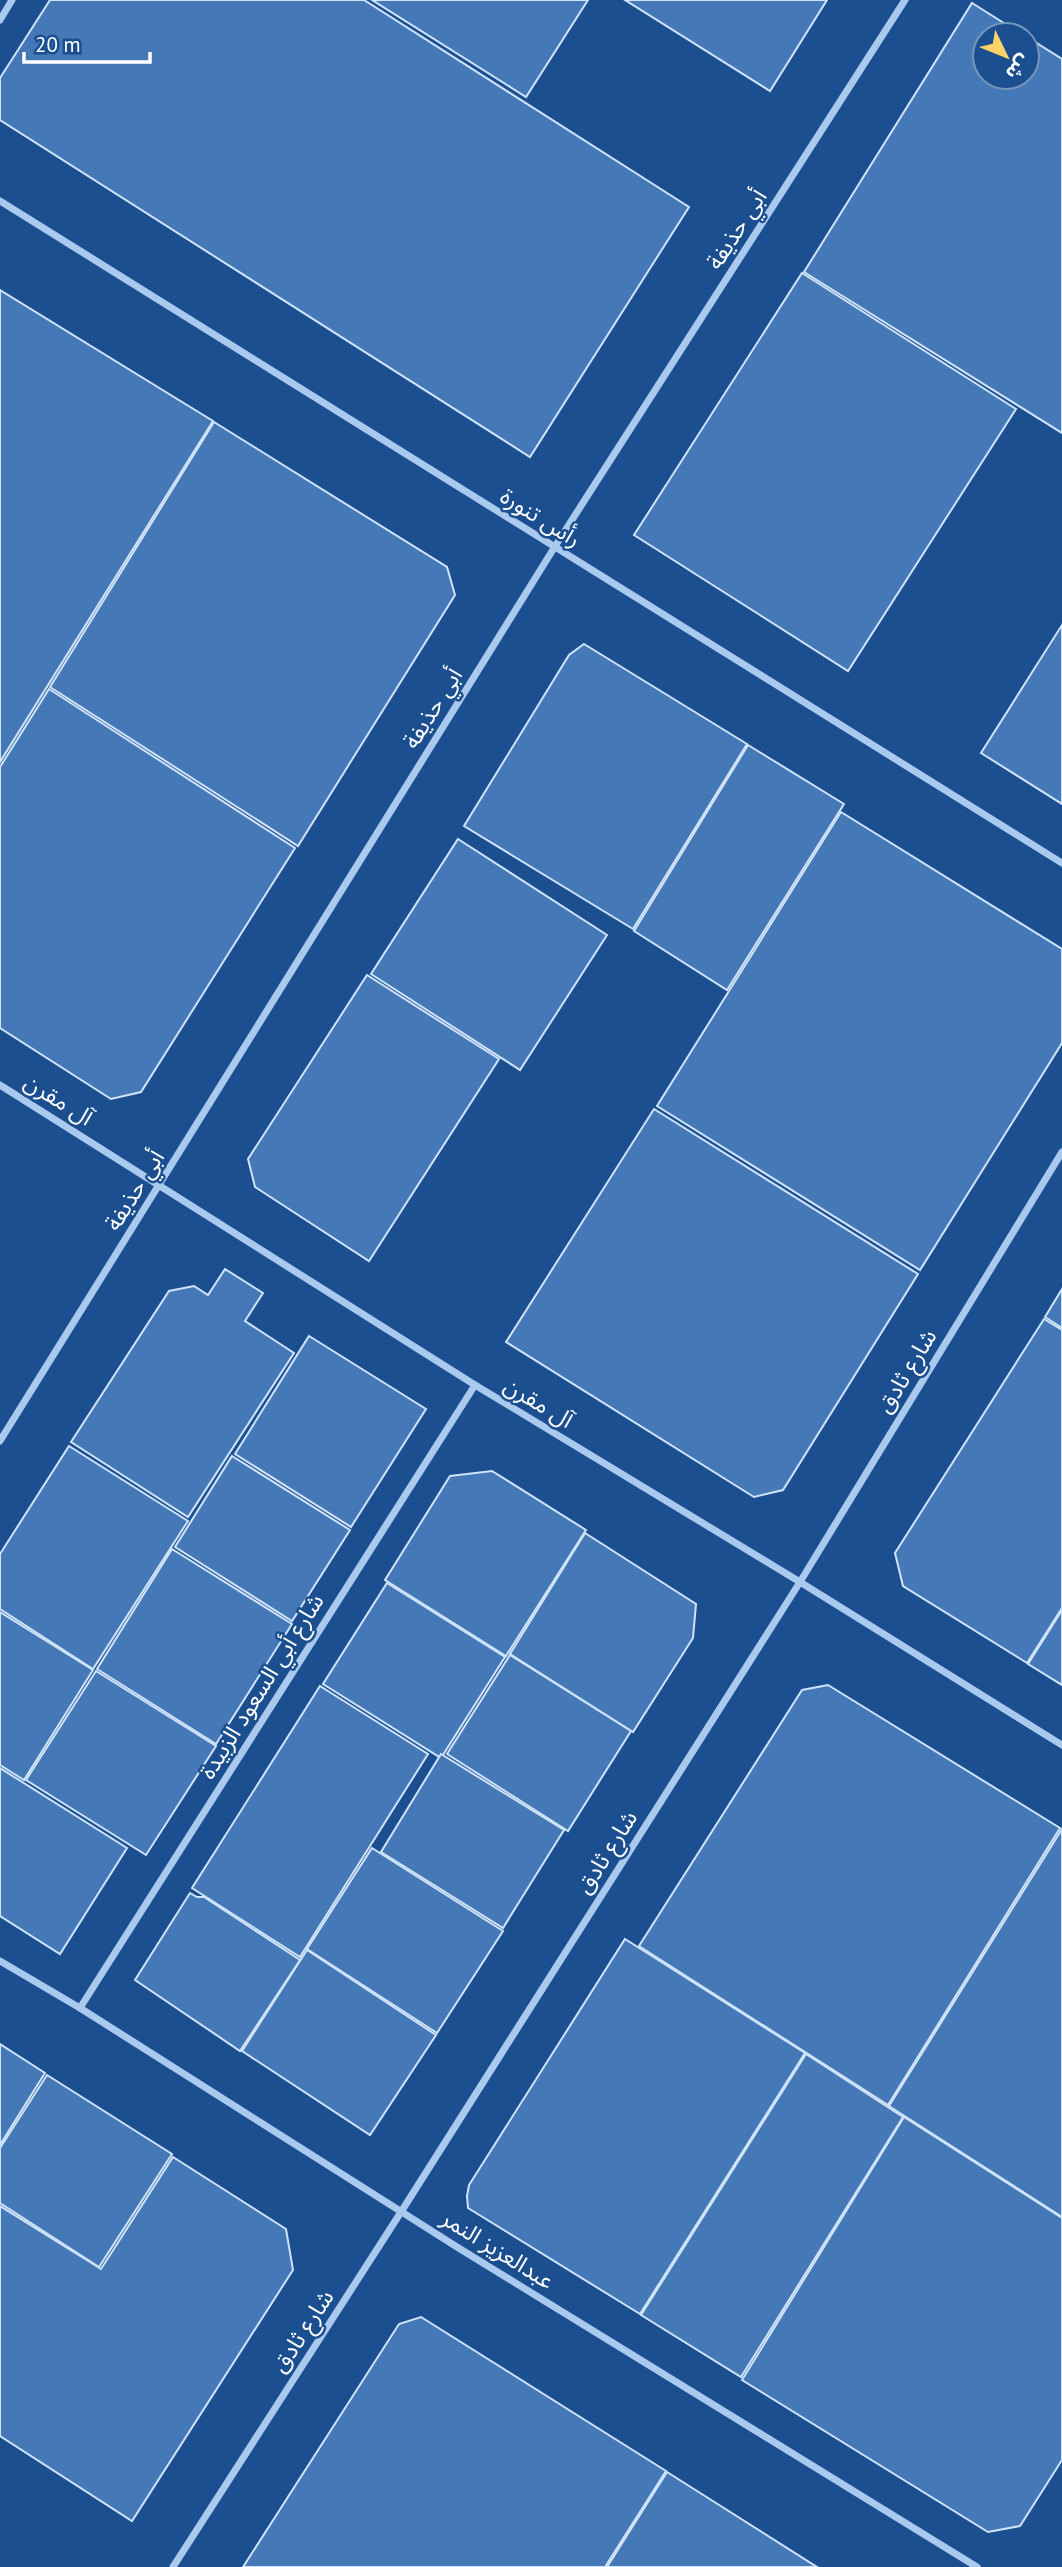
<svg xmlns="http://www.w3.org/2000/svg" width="1062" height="2567" viewBox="0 0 1062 2567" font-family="'PT Sans','Noto Sans Arabic',sans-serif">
<rect width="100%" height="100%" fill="#1b4f8f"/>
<!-- building -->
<g fill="#4478b7" stroke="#cfe3fa" stroke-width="2">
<polygon points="50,0 364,0 689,207 530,457 0,120 0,78"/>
<polygon points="372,0 588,0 526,97"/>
<polygon points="625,0 827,0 770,91"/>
<polygon points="972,3 1023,35 985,35 985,77 1027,77 1027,37 1062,59 1062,433 804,272"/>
<polygon points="802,273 1016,409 848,671 634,535"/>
<polygon points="0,290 213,421 0,762"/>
<polygon points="214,422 447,567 455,595 298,846 50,687"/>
<polygon points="1062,625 1062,804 981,753"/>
<polygon points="584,644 747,744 633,929 464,826 569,655"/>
<polygon points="49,689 295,848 141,1092 111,1099 0,1028 0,767"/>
<polygon points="748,745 844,804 727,990 634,931"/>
<polygon points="841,812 1062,949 1062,1043 920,1270 657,1106"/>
<polygon points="458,839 607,935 520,1070 371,974"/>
<polygon points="367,975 499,1059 369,1261 255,1187 248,1159"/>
<polygon points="654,1109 918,1274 783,1490 754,1497 506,1342"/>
<polygon points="225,1269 263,1293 245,1321 294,1353 188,1517 71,1442 169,1291 194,1286 208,1295"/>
<polygon points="1062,1289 1062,1328 1045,1317"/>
<polygon points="1044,1319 1062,1330 1062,1608 1027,1663 903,1586 895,1553"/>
<polygon points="309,1336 426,1409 351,1527 235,1454"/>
<polygon points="69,1446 188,1521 93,1669 0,1609 0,1554"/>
<polygon points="232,1456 350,1530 292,1621 175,1547"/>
<polygon points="492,1471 586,1530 506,1656 385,1580 450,1476"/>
<polygon points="585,1533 696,1604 693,1638 633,1732 510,1654"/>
<polygon points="172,1549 292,1624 216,1744 97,1669"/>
<polygon points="387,1583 505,1657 441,1758 323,1684"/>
<polygon points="1062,1610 1062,1685 1028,1664"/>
<polygon points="0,1612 93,1670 24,1780 0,1765"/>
<polygon points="510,1655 631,1731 568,1831 447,1754"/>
<polygon points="96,1671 216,1746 146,1855 26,1780"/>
<polygon points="828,1685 1060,1828 888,2105 639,1946 802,1690"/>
<polygon points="320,1686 428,1754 300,1957 192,1888"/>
<polygon points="441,1754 564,1830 503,1928 381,1852"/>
<polygon points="0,1768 127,1848 60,1954 0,1916"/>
<polygon points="1062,1829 1062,2217 889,2106"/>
<polygon points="372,1848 503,1931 437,2033 307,1949"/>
<polygon points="190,1893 197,1897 204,1897 300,1960 240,2051 135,1980"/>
<polygon points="625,1939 805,2053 640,2314 468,2208 467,2196 469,2185"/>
<polygon points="307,1950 436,2035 370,2135 242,2051"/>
<polygon points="0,2044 45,2073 0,2145"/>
<polygon points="806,2054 903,2117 741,2377 641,2315"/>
<polygon points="47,2075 172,2154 99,2267 0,2203 0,2148"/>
<polygon points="904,2117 1062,2218 1062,2460 1020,2526 988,2532 742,2380"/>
<polygon points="173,2157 286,2229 293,2270 132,2521 0,2436 0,2206 101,2269"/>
<polygon points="421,2317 666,2471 605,2567 243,2567 399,2324"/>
<polygon points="667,2472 817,2567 607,2567"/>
</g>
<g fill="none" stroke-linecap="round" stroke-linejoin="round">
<!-- minor -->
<g stroke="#a9c9ee" stroke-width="7">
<polyline points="0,20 12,0"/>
<polyline points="0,201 1062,863"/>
<polyline points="0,1085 475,1385 800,1582 1062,1745"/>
<polyline points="0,1441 554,548 905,0"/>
<polyline points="0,1961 80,2008 457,2247 977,2567"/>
<polyline points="80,2008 475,1385"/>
<polyline points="173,2567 401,2212 800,1582 1062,1152"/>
</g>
</g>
<g text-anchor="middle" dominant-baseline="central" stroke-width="5" stroke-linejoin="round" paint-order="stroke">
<!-- street labels -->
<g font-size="23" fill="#fff" stroke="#1b4f8f">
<text transform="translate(736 229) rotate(-57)">أبي حذيفة</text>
<text transform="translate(541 517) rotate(32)">رأس تنورة</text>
<text transform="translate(432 708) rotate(-58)">أبي حذيفة</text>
<text transform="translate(59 1099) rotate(32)">آل مقرن</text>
<text transform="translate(134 1190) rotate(-58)">أبي حذيفة</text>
<text transform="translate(906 1371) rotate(-59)">شارع ثادق</text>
<text transform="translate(539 1402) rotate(31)">آل مقرن</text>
<text transform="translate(261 1686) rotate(-58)">شارع أبي السعود الزبيدة</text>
<text transform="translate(606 1852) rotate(-58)">شارع ثادق</text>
<text transform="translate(498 2249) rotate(32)">عبدالعزيز النمر</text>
<text transform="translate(302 2331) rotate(-57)">شارع ثادق</text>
</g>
</g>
<!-- north arrow -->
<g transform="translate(1006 56) rotate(133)"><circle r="33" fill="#1b4f8f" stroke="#7695bc" stroke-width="2"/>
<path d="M0-5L12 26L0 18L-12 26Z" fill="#ffd166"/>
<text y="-10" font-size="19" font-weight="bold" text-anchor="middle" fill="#ffffff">ش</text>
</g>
<!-- scale -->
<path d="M24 52v10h126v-10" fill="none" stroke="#ffffff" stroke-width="3.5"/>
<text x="35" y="52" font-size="21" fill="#ffffff" stroke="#1b4f8f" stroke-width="5" paint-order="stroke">20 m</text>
</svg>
